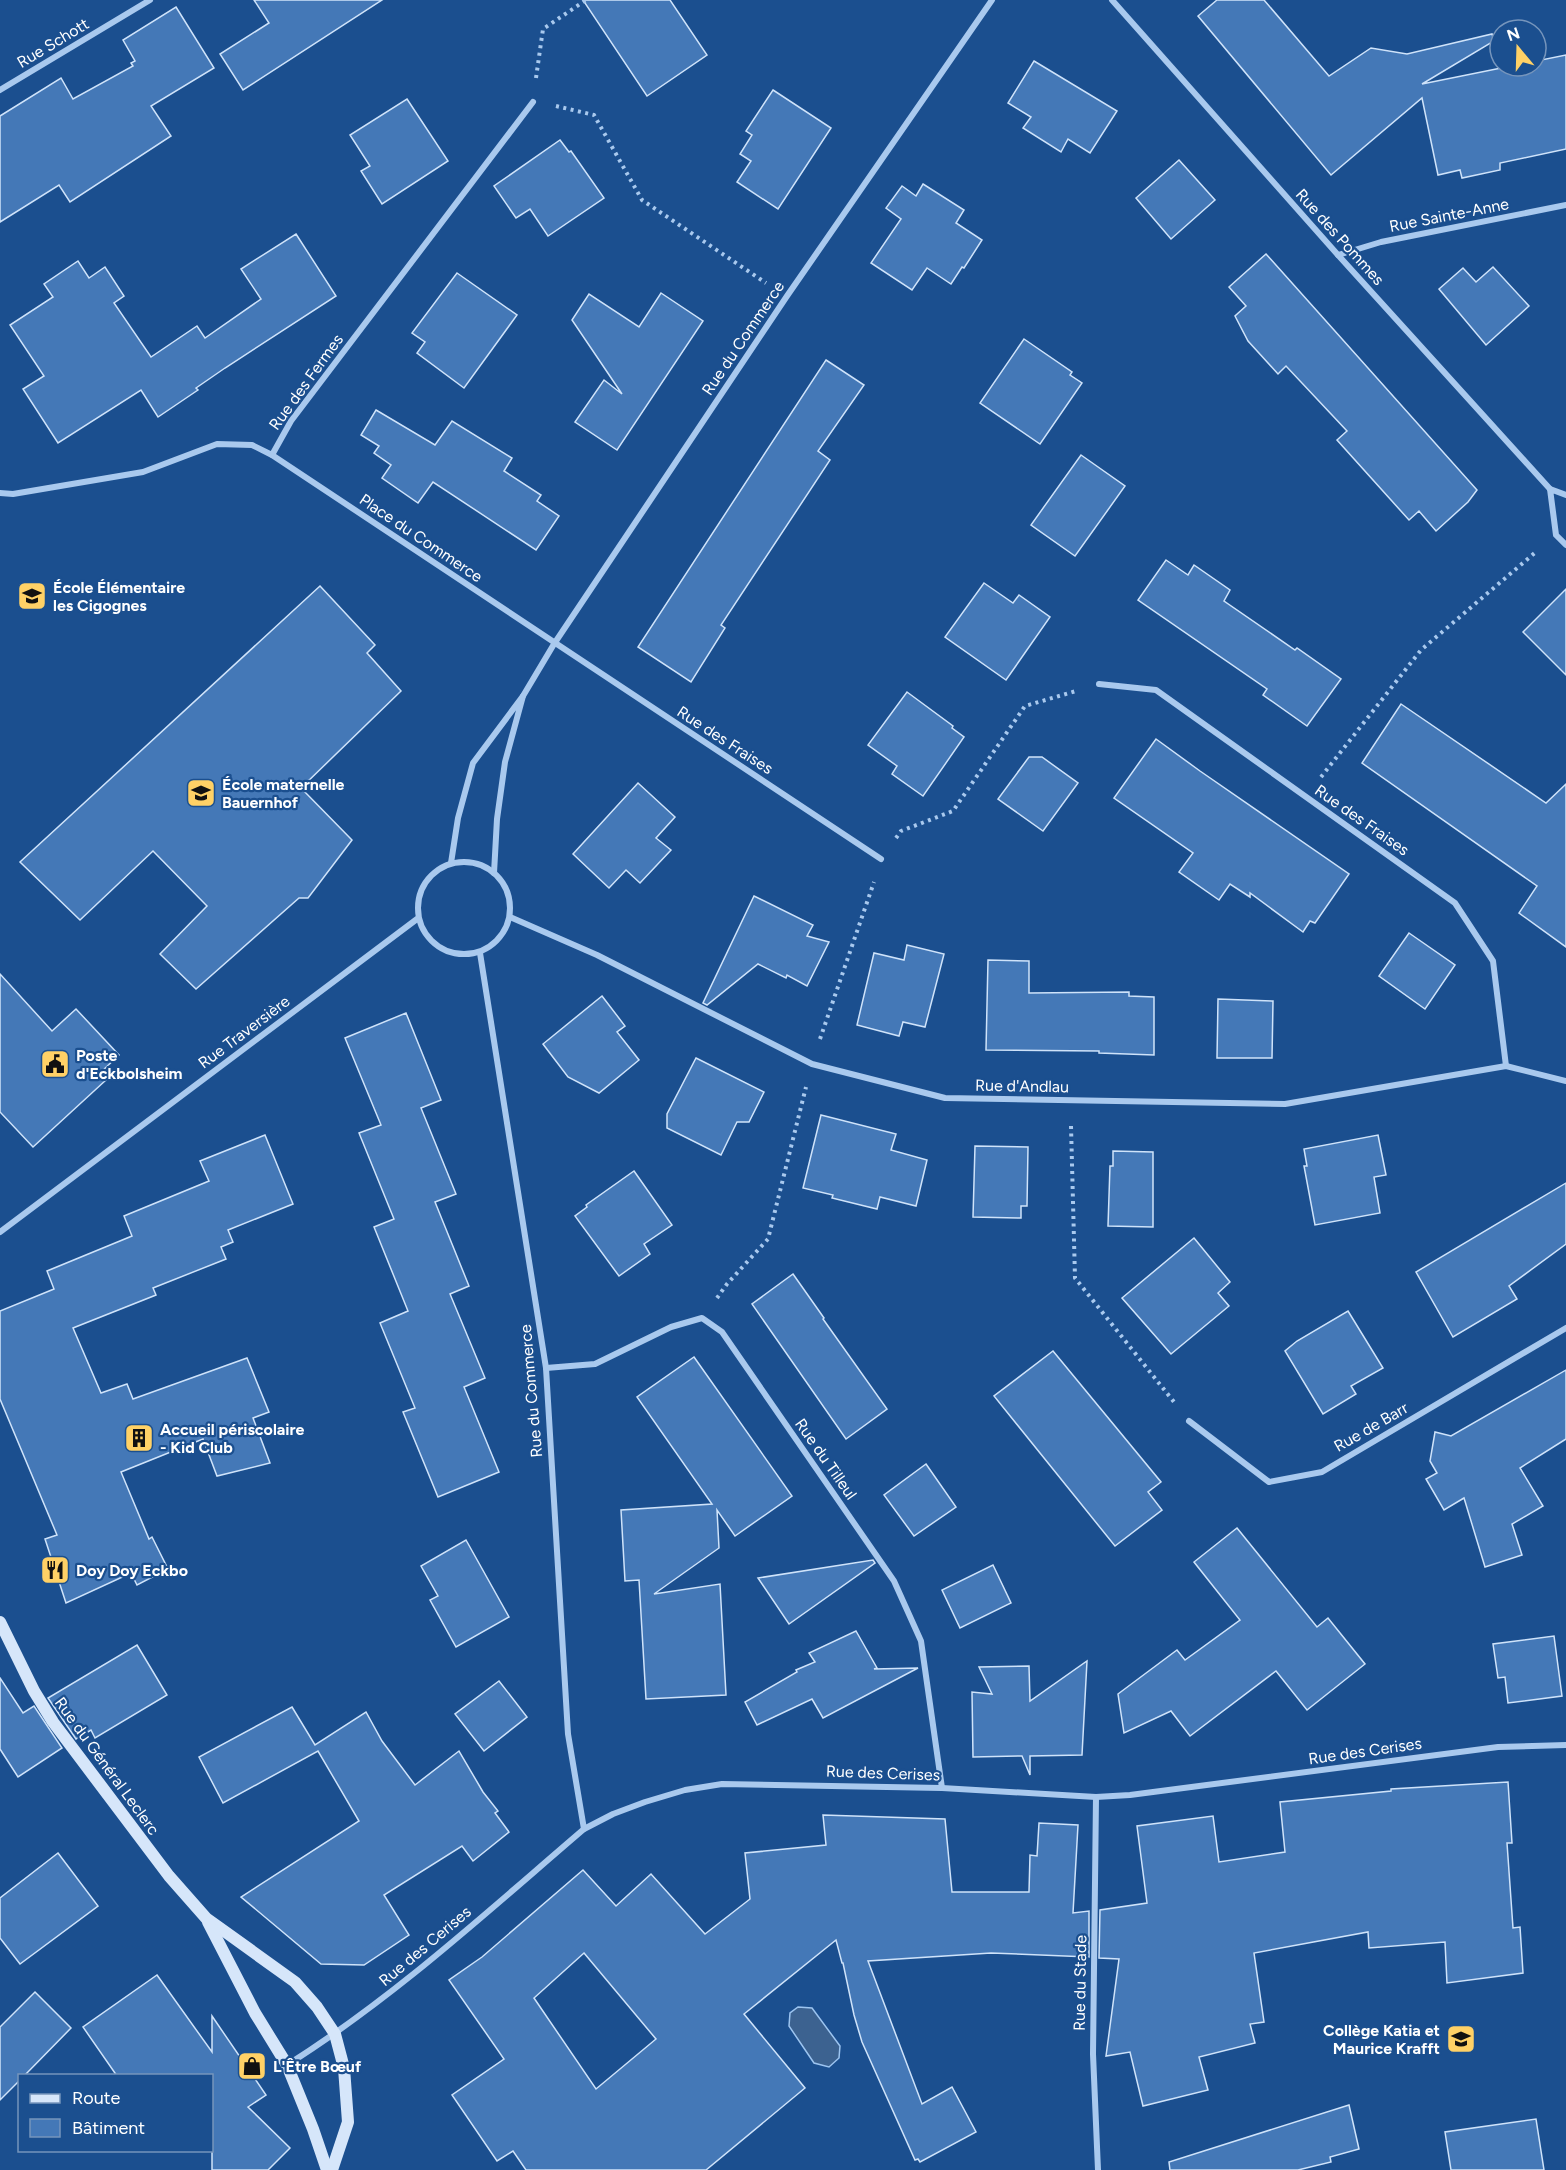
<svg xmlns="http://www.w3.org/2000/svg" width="1566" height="2170" viewBox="0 0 1566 2170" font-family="Figtree,sans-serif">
<rect width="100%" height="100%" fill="#1b4f8f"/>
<!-- water -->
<polygon fill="#3c6290" stroke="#9cc4f0" stroke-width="1.5" points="798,2007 812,2008 840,2046 839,2058 829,2067 814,2063 789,2026 790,2013"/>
<!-- building -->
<g fill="#4478b7" stroke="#cfe3fa" stroke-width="1.5" fill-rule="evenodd">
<polygon points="254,0 382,0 243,90 220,54 269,23"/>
<polygon points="583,0 670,0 707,55 647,96"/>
<polygon points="1217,0 1264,0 1329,76 1371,48 1407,54 1492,34 1494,41 1422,84 1511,66 1536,66 1536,61 1566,55 1566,149 1500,163 1500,170 1462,178 1460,170 1438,175 1422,98 1331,175 1198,16"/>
<polygon points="176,7 214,68 151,106 171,136 70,202 59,185 0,222 0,116 61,78 73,99 133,66 131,63 135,61 123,40"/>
<polygon points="1034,61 1117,111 1090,153 1068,139 1061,152 1023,128 1031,117 1008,103"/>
<polygon points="773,90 831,128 778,209 737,182 751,161 740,154 752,135 746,131"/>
<polygon points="407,99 448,161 382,204 361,171 370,166 350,135"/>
<polygon points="560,140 569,152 571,151 604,198 548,236 530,209 516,218 494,186"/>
<polygon points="1179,160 1215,200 1171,239 1136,198"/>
<polygon points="923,184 964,210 956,223 982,240 964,268 962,267 951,284 927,268 912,290 871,263 901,219 886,208 902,186 916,196"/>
<polygon points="296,234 336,296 225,368 196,388 198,390 158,417 141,390 58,443 23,389 44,376 10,325 53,297 44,284 78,261 89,278 105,267 124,296 114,303 151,357 197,326 205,338 261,299 241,269"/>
<polygon points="1266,254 1477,490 1468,502 1436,531 1419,511 1409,520 1337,440 1347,431 1286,366 1278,374 1248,341 1235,316 1246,306 1229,287"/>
<polygon points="1493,267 1529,306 1486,345 1439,289 1463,268 1476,282"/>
<polygon points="457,273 517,315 464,388 417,353 425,342 412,333"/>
<polygon points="661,293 703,321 617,450 575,422 604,380 622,394 572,320 589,294 639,327"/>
<polygon points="1024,339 1072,372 1070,375 1082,383 1040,444 980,403"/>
<polygon points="826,360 864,385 818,451 830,460 721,625 725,628 691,682 638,647"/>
<polygon points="376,410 435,445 452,421 512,458 504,471 541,495 537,501 559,516 536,550 433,482 418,503 382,478 391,465 374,453 379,446 361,435"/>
<polygon points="1081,455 1125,486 1075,556 1031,525"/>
<polygon points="1166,560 1188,575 1194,565 1230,590 1224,601 1295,650 1297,648 1341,679 1307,726 1263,695 1267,689 1138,600"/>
<polygon points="984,583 1013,603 1019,595 1050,617 1006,680 945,637"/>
<polygon points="320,586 375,645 367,653 401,691 301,788 352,840 308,898 299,898 196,989 160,954 207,906 153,851 80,920 20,862"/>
<polygon points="1566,589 1566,675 1523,632"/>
<polygon points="907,692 953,726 952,728 964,737 923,796 892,774 897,766 868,745"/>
<polygon points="1401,704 1546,803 1566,784 1566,947 1519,913 1537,886 1362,763"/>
<polygon points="1156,739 1200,771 1349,874 1315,923 1310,921 1303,932 1250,893 1250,897 1230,884 1219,900 1179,872 1193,853 1114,798"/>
<polygon points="1029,757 1042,757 1078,783 1043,831 998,799"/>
<polygon points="638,783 675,817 656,838 671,850 640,883 626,870 609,888 573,854"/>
<polygon points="754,896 813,925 807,936 829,942 807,986 787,975 786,978 758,964 707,1005 703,1003"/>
<polygon points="1409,933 1455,965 1425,1009 1379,976"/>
<polygon points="907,945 944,954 925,1027 903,1022 899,1036 857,1025 874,953 904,960"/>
<polygon points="988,960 1029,961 1029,993 1129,992 1129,996 1154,997 1154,1055 1099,1053 1099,1051 986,1050"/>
<polygon points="0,974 52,1031 76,1009 119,1055 100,1073 106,1080 33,1147 0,1112"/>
<polygon points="602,996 625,1026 617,1032 639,1060 599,1093 568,1077 543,1044"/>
<polygon points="1218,999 1273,1001 1272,1058 1217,1058"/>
<polygon points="406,1013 441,1100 421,1108 456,1194 435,1202 469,1286 450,1294 485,1378 464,1387 499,1472 438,1497 403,1412 415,1408 380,1323 408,1311 374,1227 394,1219 359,1133 381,1125 345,1038"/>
<polygon points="696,1058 764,1092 749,1122 737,1122 721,1155 667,1128 667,1114"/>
<polygon points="821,1115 896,1134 891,1150 927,1160 916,1206 880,1197 877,1209 832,1198 833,1195 803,1188"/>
<polygon points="265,1135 293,1204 228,1230 233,1242 221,1247 226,1259 153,1288 156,1295 73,1328 101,1393 127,1384 133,1399 247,1358 269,1412 253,1418 270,1463 217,1476 203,1439 121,1472 149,1539 152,1537 168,1569 137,1585 131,1573 66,1603 45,1539 57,1535 0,1399 0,1311 54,1289 47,1271 132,1236 124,1216 209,1181 200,1161"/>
<polygon points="1378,1135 1386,1175 1374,1177 1380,1213 1315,1225 1304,1166 1307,1166 1304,1149"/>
<polygon points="975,1146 1028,1147 1027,1206 1021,1206 1021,1218 973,1217"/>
<polygon points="1113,1151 1153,1152 1153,1227 1108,1226 1110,1166 1113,1166"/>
<polygon points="634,1171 672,1225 644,1244 650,1254 619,1276 575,1216 587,1207 586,1205"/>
<polygon points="1566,1183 1566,1244 1509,1286 1517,1299 1453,1337 1416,1272"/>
<polygon points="1194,1238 1230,1282 1218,1293 1229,1306 1171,1354 1122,1298"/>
<polygon points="793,1274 824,1318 823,1319 887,1409 846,1439 752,1304"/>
<polygon points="1348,1311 1383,1368 1351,1386 1356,1394 1323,1414 1285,1351 1297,1341"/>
<polygon points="1053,1351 1161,1482 1148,1492 1162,1510 1115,1546 994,1396"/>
<polygon points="694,1357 792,1496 735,1536 717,1510 719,1548 654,1594 720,1584 726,1695 646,1699 639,1580 625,1581 621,1510 712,1504 637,1397"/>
<polygon points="1566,1370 1566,1439 1520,1468 1543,1506 1512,1524 1522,1555 1485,1567 1464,1498 1444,1510 1426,1479 1437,1473 1430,1461 1435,1432 1451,1436"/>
<polygon points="926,1464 956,1507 914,1536 884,1495"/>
<polygon points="1237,1528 1317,1627 1328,1618 1365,1664 1307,1710 1276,1671 1190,1736 1171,1711 1124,1733 1118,1694 1177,1650 1185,1660 1240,1620 1194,1562"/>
<polygon points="466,1540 509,1617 456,1647 430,1600 438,1596 421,1566"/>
<polygon points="873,1560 875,1563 789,1624 758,1578"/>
<polygon points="993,1565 1011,1603 960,1628 942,1590"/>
<polygon points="856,1631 877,1668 874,1669 918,1668 823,1718 812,1699 757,1725 745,1702 797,1672 796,1670 815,1662 809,1653"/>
<polygon points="1554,1636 1562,1696 1508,1703 1505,1677 1498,1678 1493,1644"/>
<polygon points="137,1645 167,1695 95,1738 91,1730 76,1739 48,1698"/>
<polygon points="1087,1661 1082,1755 1030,1756 1030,1775 1022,1756 973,1757 972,1692 992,1694 979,1667 1029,1666 1030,1701"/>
<polygon points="0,1678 23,1713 34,1706 62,1748 18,1777 0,1749"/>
<polygon points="499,1681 527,1717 484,1751 455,1714"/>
<polygon points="292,1707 315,1745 366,1712 382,1741 415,1785 459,1751 483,1792 498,1811 495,1813 509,1832 473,1861 462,1846 384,1895 409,1935 364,1965 321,1964 241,1897 359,1821 318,1751 223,1803 199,1757"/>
<polygon points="1508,1782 1512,1843 1507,1843 1513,1928 1520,1927 1523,1973 1447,1983 1445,1942 1369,1948 1368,1932 1254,1953 1264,2022 1250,2024 1255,2043 1199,2057 1208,2090 1143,2106 1130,2052 1106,2056 1119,1959 1099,1958 1100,1910 1147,1903 1137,1826 1213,1816 1219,1862 1285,1852 1280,1802 1391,1791 1391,1789"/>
<path d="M823 1815 945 1819 952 1892H1029L1030 1855 1037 1856 1039 1823 1078 1825 1073 1913 1089 1911V1957L991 1953 868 1961 922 2104 952 2087 976 2132 920 2162 918 2159 915 2160 862 2042 854 2015 843 1963H842L836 1940 744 2014 805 2088 706 2170H526L513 2151 497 2161 452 2095 504 2059 449 1980 482 1957 583 1870 616 1906 651 1874 705 1934 750 1899 745 1853 826 1845ZM584 1953 656 2039 596 2089 534 1998Z"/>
<polygon points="58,1853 98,1906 20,1964 0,1938 0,1898"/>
<polygon points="157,1975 212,2052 212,2016 266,2095 248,2107 290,2148 268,2170 212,2170 212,2076 117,2076 83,2027"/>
<polygon points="35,1992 71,2028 24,2076 20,2076 20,2080 0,2100 0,2027"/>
<polygon points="1349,2105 1359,2149 1330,2157 1331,2162 1298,2170 1170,2170 1169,2162"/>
<polygon points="1536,2119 1544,2170 1451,2170 1445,2132"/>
</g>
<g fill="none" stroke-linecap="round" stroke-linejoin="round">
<!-- path -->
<g stroke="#a9c9ee" stroke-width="4" stroke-dasharray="3 4.5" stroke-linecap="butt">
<polyline points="536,78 543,29 586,0"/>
<polyline points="556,106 594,115 642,200 766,283"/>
<polyline points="1321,777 1421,650 1537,551"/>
<polyline points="896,838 901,831 953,811 1025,706 1076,691"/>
<polyline points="820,1039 874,882"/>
<polyline points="1071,1126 1075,1278 1174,1402"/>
<polyline points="717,1298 727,1284 768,1239 806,1087"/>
</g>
<!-- street -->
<g stroke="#a9c9ee" stroke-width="6">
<polyline points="1112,0 1338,255 1550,489"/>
<polyline points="0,90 150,0"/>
<polyline points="1338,255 1381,242 1566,205"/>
<polyline points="272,455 291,421 533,102"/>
<polyline points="0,493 13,494 143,472 217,444 252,445 272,455 881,859"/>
<polyline points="1566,495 1550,489 1556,535 1566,545"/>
<polyline points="1099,684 1156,690 1455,903 1493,961 1506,1066"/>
<polyline points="523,696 554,644 787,296 992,0"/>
<circle cx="464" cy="908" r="46"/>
<polyline points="451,863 458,818 473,763 523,696 505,762 497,819 494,873"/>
<polyline points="510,917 597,955 812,1064 945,1098 1285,1104 1506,1066 1566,1081"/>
<polyline points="480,953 546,1368 568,1734 584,1829"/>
<polyline points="0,1232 417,919"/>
<polyline points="546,1368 595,1364 671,1327 702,1318 722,1332 894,1581 921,1641 942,1788"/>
<polyline points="1189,1421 1269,1482 1322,1472 1566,1328"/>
<polyline points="1096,1797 1093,2054 1098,2170"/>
<path d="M287 2065C395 1997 488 1911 584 1829L613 1814 645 1802 685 1790 722 1784 942 1788 1096 1797 1130 1795 1498 1747 1566 1745"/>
</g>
<!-- secondary -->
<g stroke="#d6e6fa" stroke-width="12">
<polyline points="0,1622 34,1691 53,1722 169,1876 206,1918 295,1982 317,2007 335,2034 344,2068 348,2122 332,2170"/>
<polyline points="208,1922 255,2013 287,2065 313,2129 327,2170"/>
</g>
</g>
<!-- icons -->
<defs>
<g id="school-square" transform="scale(1.5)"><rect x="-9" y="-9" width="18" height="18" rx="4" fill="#ffd166" stroke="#1b4f8f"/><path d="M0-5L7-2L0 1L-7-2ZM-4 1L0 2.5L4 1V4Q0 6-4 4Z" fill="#111"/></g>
<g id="civic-square" transform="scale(1.5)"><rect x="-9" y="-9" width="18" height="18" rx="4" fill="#ffd166" stroke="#1b4f8f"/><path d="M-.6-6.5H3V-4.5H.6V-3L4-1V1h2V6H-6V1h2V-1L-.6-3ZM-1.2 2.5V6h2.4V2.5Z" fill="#111"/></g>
<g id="building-square" transform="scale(1.5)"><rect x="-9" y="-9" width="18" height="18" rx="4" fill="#ffd166" stroke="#1b4f8f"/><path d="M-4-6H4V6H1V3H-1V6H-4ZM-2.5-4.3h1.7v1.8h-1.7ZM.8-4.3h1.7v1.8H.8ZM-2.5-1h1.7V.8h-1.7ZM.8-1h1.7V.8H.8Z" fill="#111"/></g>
<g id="restaurant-square" transform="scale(1.5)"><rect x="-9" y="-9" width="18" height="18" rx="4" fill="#ffd166" stroke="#1b4f8f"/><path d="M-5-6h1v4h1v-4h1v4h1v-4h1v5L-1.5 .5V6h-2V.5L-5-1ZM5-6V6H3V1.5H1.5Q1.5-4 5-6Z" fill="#111"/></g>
<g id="shop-square" transform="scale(1.5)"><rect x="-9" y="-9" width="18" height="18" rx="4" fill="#ffd166" stroke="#1b4f8f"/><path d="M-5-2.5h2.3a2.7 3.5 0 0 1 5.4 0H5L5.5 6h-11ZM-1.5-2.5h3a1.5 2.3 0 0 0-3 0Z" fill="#111"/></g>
</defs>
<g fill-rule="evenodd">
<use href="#school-square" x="32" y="596"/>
<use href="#school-square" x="201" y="793"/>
<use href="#civic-square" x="55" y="1064"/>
<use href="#building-square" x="139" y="1438"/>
<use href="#restaurant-square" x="55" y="1570"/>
<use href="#school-square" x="1461" y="2039"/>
<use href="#shop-square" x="252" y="2066"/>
</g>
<g text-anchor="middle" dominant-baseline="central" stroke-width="4.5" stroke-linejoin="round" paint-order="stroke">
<!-- street labels -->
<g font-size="16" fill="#fff" stroke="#1b4f8f">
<text transform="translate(53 43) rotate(-31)">Rue Schott</text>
<text transform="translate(1449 215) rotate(-11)">Rue Sainte-Anne</text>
<text transform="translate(1340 237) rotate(48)">Rue des Pommes</text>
<text transform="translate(743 338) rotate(-56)">Rue du Commerce</text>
<text transform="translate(306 382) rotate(-54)">Rue des Fermes</text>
<text transform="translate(421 538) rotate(34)">Place du Commerce</text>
<text transform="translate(725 740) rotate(33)">Rue des Fraises</text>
<text transform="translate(1362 820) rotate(35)">Rue des Fraises</text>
<text transform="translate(244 1032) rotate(-37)">Rue Traversière</text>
<text transform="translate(1022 1086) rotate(1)">Rue d'Andlau</text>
<text transform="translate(531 1391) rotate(-95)">Rue du Commerce</text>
<text transform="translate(1371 1427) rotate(-30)">Rue de Barr</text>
<text transform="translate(826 1459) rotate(55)">Rue du Tilleul</text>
<text transform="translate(1365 1751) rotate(-8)">Rue des Cerises</text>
<text transform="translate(107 1766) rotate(54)">Rue du Général Leclerc</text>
<text transform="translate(883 1773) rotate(2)">Rue des Cerises</text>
<text transform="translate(425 1946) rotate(-40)">Rue des Cerises</text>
<text transform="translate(1080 1983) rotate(-89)">Rue du Stade</text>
</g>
<!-- poi labels -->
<g font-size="16" font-weight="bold" fill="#fff" stroke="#1b4f8f" text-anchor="start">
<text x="53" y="587">École Élémentaire<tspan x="53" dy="18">les Cigognes</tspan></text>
<text x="222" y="784">École maternelle<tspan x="222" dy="18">Bauernhof</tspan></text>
<text x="76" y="1055">Poste<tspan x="76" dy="18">d'Eckbolsheim</tspan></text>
<text x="160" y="1429">Accueil périscolaire<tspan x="160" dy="18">- Kid Club</tspan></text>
<text x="76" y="1570">Doy Doy Eckbo</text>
<text x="1440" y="2030" text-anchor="end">Collège Katia et<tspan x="1440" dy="18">Maurice Krafft</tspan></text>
<text x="273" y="2066">L'Être Bœuf</text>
</g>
</g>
<!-- legend -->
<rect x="18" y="2074" width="195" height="78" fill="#1b4f8f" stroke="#7695bc" stroke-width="1.5"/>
<rect x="30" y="2094" width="30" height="9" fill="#d6e6fa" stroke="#7695bc" stroke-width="1.5"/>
<text x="72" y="2104" font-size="18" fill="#ffffff">Route</text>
<rect x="30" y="2119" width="30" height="18" fill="#4478b7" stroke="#7695bc" stroke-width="1.5"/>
<text x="72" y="2134" font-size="18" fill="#ffffff">Bâtiment</text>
<!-- north arrow -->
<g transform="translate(1518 48) rotate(341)"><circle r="28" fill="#1b4f8f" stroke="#7695bc" stroke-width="1.5"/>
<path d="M0-4.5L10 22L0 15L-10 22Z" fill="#ffd166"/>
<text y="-9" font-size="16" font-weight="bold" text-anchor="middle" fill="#ffffff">N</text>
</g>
</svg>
